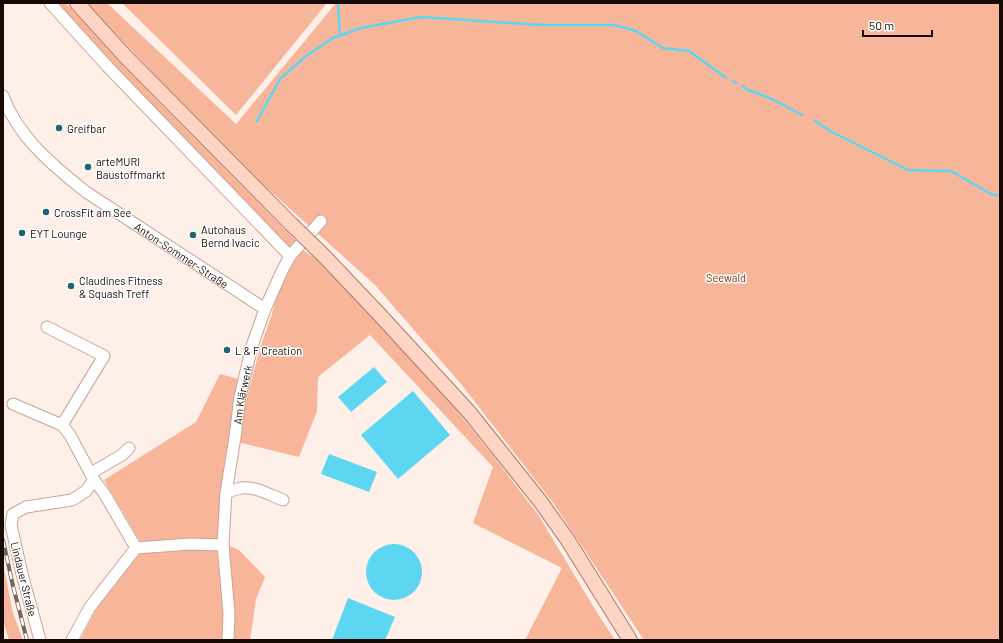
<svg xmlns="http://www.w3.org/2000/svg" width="1003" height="643" viewBox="0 0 1003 643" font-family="Barlow,sans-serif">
<rect width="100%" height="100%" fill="#ffefe9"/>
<!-- green -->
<g fill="#f7b59a">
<polygon points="54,3 66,3 155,98 296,241 289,250"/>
<polygon points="86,3 107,3 236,124 336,3 1000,3 1000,640 644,640 554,504 461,384 374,284 250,173 168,89"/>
<polygon points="122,3 327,3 236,115"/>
<polygon points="302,250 316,258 421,366 494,457 539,516 596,611 615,640 525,640 562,568 473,523 493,467 370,335 318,377 317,411 299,457 238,442 247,397 260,348 271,317 282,277 293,256"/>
<polygon points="220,374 242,380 216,545 224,612 224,640 80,640 98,606 144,548 104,480 196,422"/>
<polygon points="229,546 239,550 265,577 256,599 250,640 233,640"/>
<polygon points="3,563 13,613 23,640 9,640 3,620"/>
</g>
<!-- water -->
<g fill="#5dd6f2">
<polygon points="374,367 387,382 351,412 338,397"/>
<polygon points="413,391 450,435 398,479 361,435"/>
<polygon points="329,454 377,472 369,492 321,474"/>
<circle cx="394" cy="572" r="28"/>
<polygon points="348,598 395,617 385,640 332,640"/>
</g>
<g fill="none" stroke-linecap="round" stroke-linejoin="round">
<!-- stream -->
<g stroke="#5dd6f2" stroke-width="2.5">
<polyline points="338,3 340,35"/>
<polyline points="733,81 736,83"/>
<polyline points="742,86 746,89 772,99 802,115"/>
<polyline points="257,121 280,79 306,56 333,38 361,28 421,17 542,25 614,25 636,31 663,48 689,51 726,78"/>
<polyline points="815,121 832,132 908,170 951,171 991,194 1000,196"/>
</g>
<!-- minor casing -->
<g stroke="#c9a597" stroke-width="13">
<g id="minor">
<polyline points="50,3 107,66 290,256"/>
<path id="s1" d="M3 96C18 137 52 165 86 192L265 309"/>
<polyline points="13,404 62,425 104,356 47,327"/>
<polyline points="62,425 70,435 94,480 104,493 136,548"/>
<polyline points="91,473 122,455 129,448"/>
<path d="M226 493C230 491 236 489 241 488 255 486 270 495 283 500"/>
<polyline points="40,640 22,574 11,525 13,514 26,507 72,500 86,491 94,480"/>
<polyline points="72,640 90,607 136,548 190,544 223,545"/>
<path id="s2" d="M228 640 229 613 223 545 226 493 235 437 240 397 252 346 265 309 282 271 290 256 321 221"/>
</g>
</g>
<!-- major casing -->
<g stroke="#ac7b68" stroke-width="16">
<g id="major">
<polyline points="77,3 125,56 291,224"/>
<polyline points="324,256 379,314 469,412 540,501 567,539 630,640"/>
</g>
</g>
<!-- minor -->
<use href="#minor" stroke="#fff" stroke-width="11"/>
<!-- major -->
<use href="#major" stroke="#fed4c4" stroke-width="14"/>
<!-- rail casing -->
<g stroke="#736661" stroke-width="4">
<polyline id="rail" points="3,540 13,586 27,640"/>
</g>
<!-- rail -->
<use href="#rail" stroke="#fff" stroke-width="2.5" stroke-dasharray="8" stroke-linecap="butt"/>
<!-- major-bridge casing -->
<g stroke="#ac7b68" stroke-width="16" stroke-linecap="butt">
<polyline id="major-bridge" points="291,224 324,256"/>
</g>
<!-- major-bridge -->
<use href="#major-bridge" stroke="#fed4c4" stroke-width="14"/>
</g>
<!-- markers -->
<g fill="#1d6474" stroke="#fff" stroke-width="1.5">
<circle cx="59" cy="128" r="4"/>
<circle cx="88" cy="167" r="4"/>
<circle cx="46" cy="212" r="4"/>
<circle cx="22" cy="233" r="4"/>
<circle cx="193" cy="235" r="4"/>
<circle cx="71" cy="286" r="4"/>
<circle cx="227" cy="350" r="4"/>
</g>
<g text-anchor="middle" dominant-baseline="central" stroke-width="3" stroke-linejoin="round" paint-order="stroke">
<!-- poi labels -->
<g font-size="11" fill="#160a06" stroke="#fff" text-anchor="start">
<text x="67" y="128">Greifbar</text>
<text x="96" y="161">arteMURI<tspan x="96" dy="13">Baustoffmarkt</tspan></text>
<text x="54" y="212">CrossFit am See</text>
<text x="201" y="229">Autohaus<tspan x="201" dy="13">Bernd Ivacic</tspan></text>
<text x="30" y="233">EYT Lounge</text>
<text x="79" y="280">Claudines Fitness<tspan x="79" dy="13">&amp; Squash Treff</tspan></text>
<text x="235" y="350">L &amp; F Creation</text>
</g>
<!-- street labels -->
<g font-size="11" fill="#160a06" stroke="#fff">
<text stroke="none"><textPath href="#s1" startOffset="243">Anton-Sommer-Straße</textPath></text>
<text stroke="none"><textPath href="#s2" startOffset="247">Am Klärwerk</textPath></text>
<text transform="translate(24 579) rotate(76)">Lindauer Straße</text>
</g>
<!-- park labels -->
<g font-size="11" fill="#7f330e" stroke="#fff">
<text x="726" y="277">Seewald</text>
</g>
</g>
<!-- border -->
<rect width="1003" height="643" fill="none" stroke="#160a06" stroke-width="8"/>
<!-- scale -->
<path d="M863 30v6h69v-6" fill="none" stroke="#160a06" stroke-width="2"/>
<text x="869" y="30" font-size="12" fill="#160a06" stroke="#ffffff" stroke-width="3" paint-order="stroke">50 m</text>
</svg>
